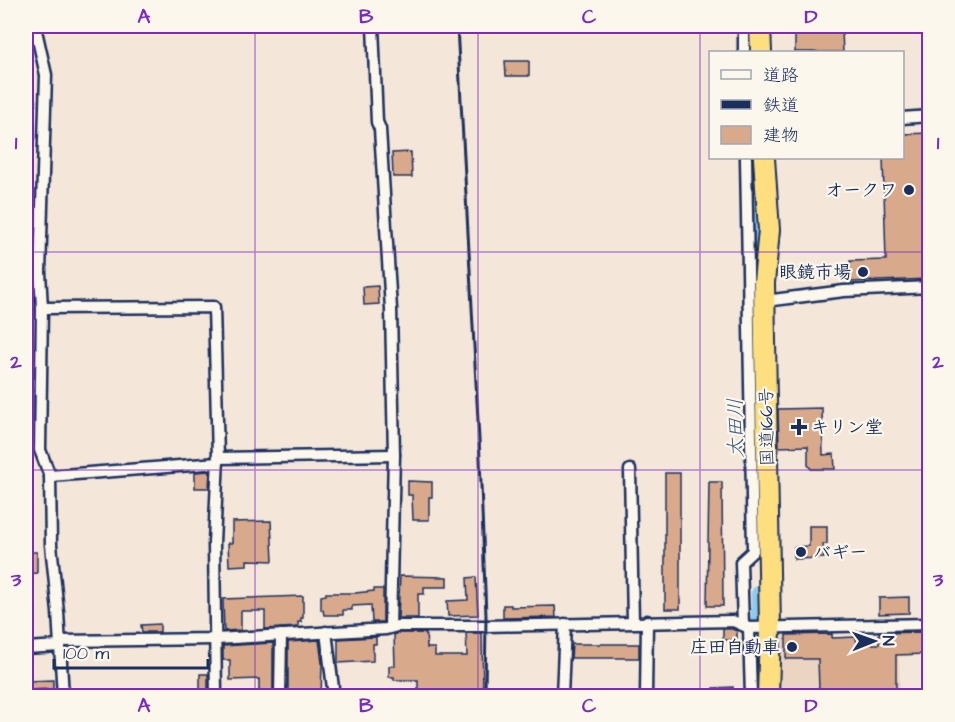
<svg xmlns="http://www.w3.org/2000/svg" width="955" height="722" viewBox="0 0 955 722" font-family="'Architects Daughter','Klee One',sans-serif">
<rect width="100%" height="100%" fill="#f4e7d9"/>
<filter id="ink" filterUnits="userSpaceOnUse"><feTurbulence type="fractalNoise" baseFrequency=".0167" numOctaves="2"/><feDisplacementMap in="SourceGraphic" scale="12" xChannelSelector="R" yChannelSelector="G"/><feConvolveMatrix kernelMatrix="1 2 1 2 8 2 1 2 1" color-interpolation-filters="sRGB"/></filter>
<g filter="url(#ink)">
<!-- built -->
<polygon fill="#ecd4c2" points="834,631 835,659 899,657 900,696 776,696 774,633"/>
<!-- water -->
<polygon fill="#8ecbee" stroke="#608db4" stroke-width="1.5" points="26,331 28,339 32,342 34,446 26,451"/>
<g fill="none" stroke-linecap="round" stroke-linejoin="round">
<!-- river -->
<g stroke="#8ecbee" stroke-width="18">
<polyline points="752,158 755,300"/>
<polyline points="758,696 756,644 760,616 760,594"/>
</g>
</g>
<!-- building -->
<g fill="#d9a98b" stroke="#1b2f5e" stroke-width="1.5">
<polygon points="842,31 843,52 795,52 795,32"/>
<polygon points="505,61 529,61 529,76 506,76"/>
<polygon points="930,133 930,279 851,282 850,261 886,260 883,158 903,158 903,134"/>
<polygon points="411,152 412,177 393,177 392,153"/>
<polygon points="378,286 379,304 364,305 363,287"/>
<polygon points="822,408 823,455 834,454 835,469 811,469 808,465 808,446 779,447 778,409"/>
<polygon points="210,471 209,488 195,488 195,472"/>
<rect x="665" y="473" width="15" height="136"/>
<polygon points="408,481 432,482 432,497 429,497 429,520 413,520 412,495 408,495"/>
<polygon points="709,482 722,482 723,606 707,606"/>
<polygon points="271,521 273,561 247,560 247,565 229,566 228,543 232,543 232,522"/>
<polygon points="809,526 827,526 827,544 823,544 824,558 794,559 794,547 809,546"/>
<polygon points="26,552 37,552 37,573 26,574"/>
<polygon points="400,576 447,577 447,587 424,587 424,594 418,594 418,618 398,618"/>
<polygon points="476,577 478,615 448,616 447,601 468,600 467,578"/>
<polygon points="374,589 383,589 383,622 372,622 371,605 352,606 352,610 343,610 343,615 324,615 323,610 321,610 321,596 326,595 326,593 355,593 374,591"/>
<polygon points="303,596 303,618 301,618 301,622 298,622 298,627 265,629 265,611 241,611 241,630 224,631 223,599"/>
<polygon points="909,597 909,613 879,614 879,598"/>
<polygon points="503,605 511,605 511,607 555,606 556,617 503,618"/>
<polygon points="160,624 160,632 142,632 141,625"/>
<polygon points="723,629 732,629 737,631 737,640 723,640"/>
<polygon points="926,632 926,654 896,655 896,696 814,696 814,689 819,689 818,659 786,659 786,635 832,634 832,638 856,637 857,644 879,644 879,633"/>
<polygon points="398,633 426,633 427,648 435,648 435,656 467,656 466,633 482,633 483,696 418,696 418,680 394,680 394,677 389,677 389,666 395,666 394,635"/>
<polygon points="376,637 376,644 373,644 373,661 338,663 338,639"/>
<polygon points="319,640 322,663 321,696 288,696 288,642"/>
<polygon points="273,643 273,691 259,691 259,679 230,680 230,660 223,660 223,646"/>
<polygon points="572,644 639,644 639,658 571,658"/>
<polygon points="200,674 208,674 208,692 200,693"/>
<polygon points="53,680 53,689 28,690 28,681"/>
<polygon points="733,687 734,696 713,696 713,688"/>
</g>
<g fill="none" stroke-linecap="round" stroke-linejoin="round">
<!-- street casing -->
<g stroke="#1b2f5e" stroke-width="15">
<g id="street">
<polyline points="35,26 46,75 40,272 42,308 40,450 50,476 51,545 58,612 63,696"/>
<polyline points="373,26 377,122 380,129 391,309 394,455 390,627"/>
<polyline points="744,26 744,52"/>
<polyline points="902,118 930,116"/>
<polyline points="765,301 844,291 930,287"/>
<polyline points="42,308 214,307 218,458 214,543 216,696"/>
<polyline points="218,458 394,455"/>
<polyline points="630,470 633,622"/>
<polyline points="50,476 218,463"/>
<polyline points="743,625 741,562 753,551 746,158"/>
<polyline points="749,628 751,696"/>
<polyline points="326,632 334,696"/>
<polyline points="60,641 216,639 386,629 397,626 485,626 733,621 749,628 930,624"/>
<polyline points="26,648 60,646"/>
<polyline points="280,696 281,635"/>
<polyline points="562,696 565,624"/>
<polyline points="646,696 647,621"/>
</g>
</g>
<!-- highway casing -->
<g stroke="#1b2f5e" stroke-width="24">
<g id="highway">
<polyline points="760,26 761,52"/>
<polyline points="764,158 769,230 764,283 770,628 768,696"/>
</g>
</g>
<!-- street -->
<use href="#street" stroke="#fbf7ec" stroke-width="10"/>
<!-- highway -->
<use href="#highway" stroke="#fddf80" stroke-width="20"/>
<!-- rail -->
<polyline stroke="#1b2f5e" stroke-width="3" points="457,26 480,458 486,616 485,696"/>
</g>
</g>
<!-- grid -->
<path fill="none" stroke="#7b2cbf" stroke-width="1.5" stroke-opacity="0.55" d="M255 26V696M478 26V696M700 26V696M26 252H930M26 470H930"/>
<!-- markers -->
<g fill="#1b2f5e" stroke="#fbf7ec" stroke-width="2">
<circle cx="909" cy="190" r="6"/>
<circle cx="863" cy="272" r="6"/>
<path d="M796 418h6v6h6v6h-6v6h-6v-6h-6v-6h6z"/>
<circle cx="801" cy="552" r="6"/>
<circle cx="792" cy="647" r="6"/>
</g>
<g text-anchor="middle" dominant-baseline="central" stroke-width="4.5" stroke-linejoin="round" paint-order="stroke">
<!-- poi labels -->
<g font-size="18" font-weight="bold" fill="#1b2f5e" stroke="#fbf7ec" text-anchor="end">
<text x="897" y="190">オークワ</text>
<text x="851" y="272">眼鏡市場</text>
<text x="811" y="427" text-anchor="start">キリン堂</text>
<text x="813" y="552" text-anchor="start">バギー</text>
<text x="780" y="647">庄田自動車</text>
</g>
<!-- street labels -->
<g font-size="18" fill="#1b2f5e" stroke="#fbf7ec">
<text transform="translate(767 427) rotate(-91)">国道166号</text>
</g>
<!-- water labels -->
<g font-size="20" font-style="italic" fill="#385682" stroke="#fbf7ec">
<text transform="translate(736 428) rotate(-91)">太田川</text>
</g>
</g>
<!-- margin -->
<rect width="955" height="722" fill="none" stroke="#fbf7ec" stroke-width="66"/>
<!-- legend -->
<rect x="709" y="51" width="195" height="108" fill="#fbf7ec" stroke="#a1a7b3" stroke-width="1.5"/>
<rect x="721" y="70" width="30" height="9" fill="#fbf7ec" stroke="#a1a7b3" stroke-width="1.5"/>
<text x="763" y="81" font-size="18" fill="#1b2f5e">道路</text>
<rect x="721" y="100" width="30" height="9" fill="#1b2f5e" stroke="#a1a7b3" stroke-width="1.5"/>
<text x="763" y="111" font-size="18" fill="#1b2f5e">鉄道</text>
<rect x="721" y="126" width="30" height="18" fill="#d9a98b" stroke="#a1a7b3" stroke-width="1.5"/>
<text x="763" y="141" font-size="18" fill="#1b2f5e">建物</text>
<!-- north arrow -->
<g transform="translate(874 641) rotate(89)" stroke="#fbf7ec" stroke-width="4.5" paint-order="stroke">
<path d="M0-4.5L10 22L0 15L-10 22Z" fill="#1b2f5e"/>
<text y="-9" font-size="16" font-weight="bold" text-anchor="middle" fill="#1b2f5e">N</text>
</g>
<!-- scale -->
<path d="M54 659v9h154v-9" fill="none" stroke="#1b2f5e" stroke-width="3"/>
<text x="63" y="659" font-size="18" fill="#1b2f5e" stroke="#fbf7ec" stroke-width="4.5" paint-order="stroke">100 m</text>
<rect x="33" y="33" width="889" height="656" fill="none" stroke="#7b2cbf" stroke-width="2"/>
<g font-size="20" text-anchor="middle" font-weight="bold" fill="#7b2cbf">
<text x="144" y="23">A</text>
<text x="366" y="23">B</text>
<text x="589" y="23">C</text>
<text x="811" y="23">D</text>
<text x="16" y="149">1</text>
<text x="938" y="149">1</text>
<text x="16" y="368">2</text>
<text x="938" y="368">2</text>
<text x="16" y="586">3</text>
<text x="938" y="586">3</text>
<text x="144" y="712">A</text>
<text x="366" y="712">B</text>
<text x="589" y="712">C</text>
<text x="811" y="712">D</text>
</g>
</svg>
